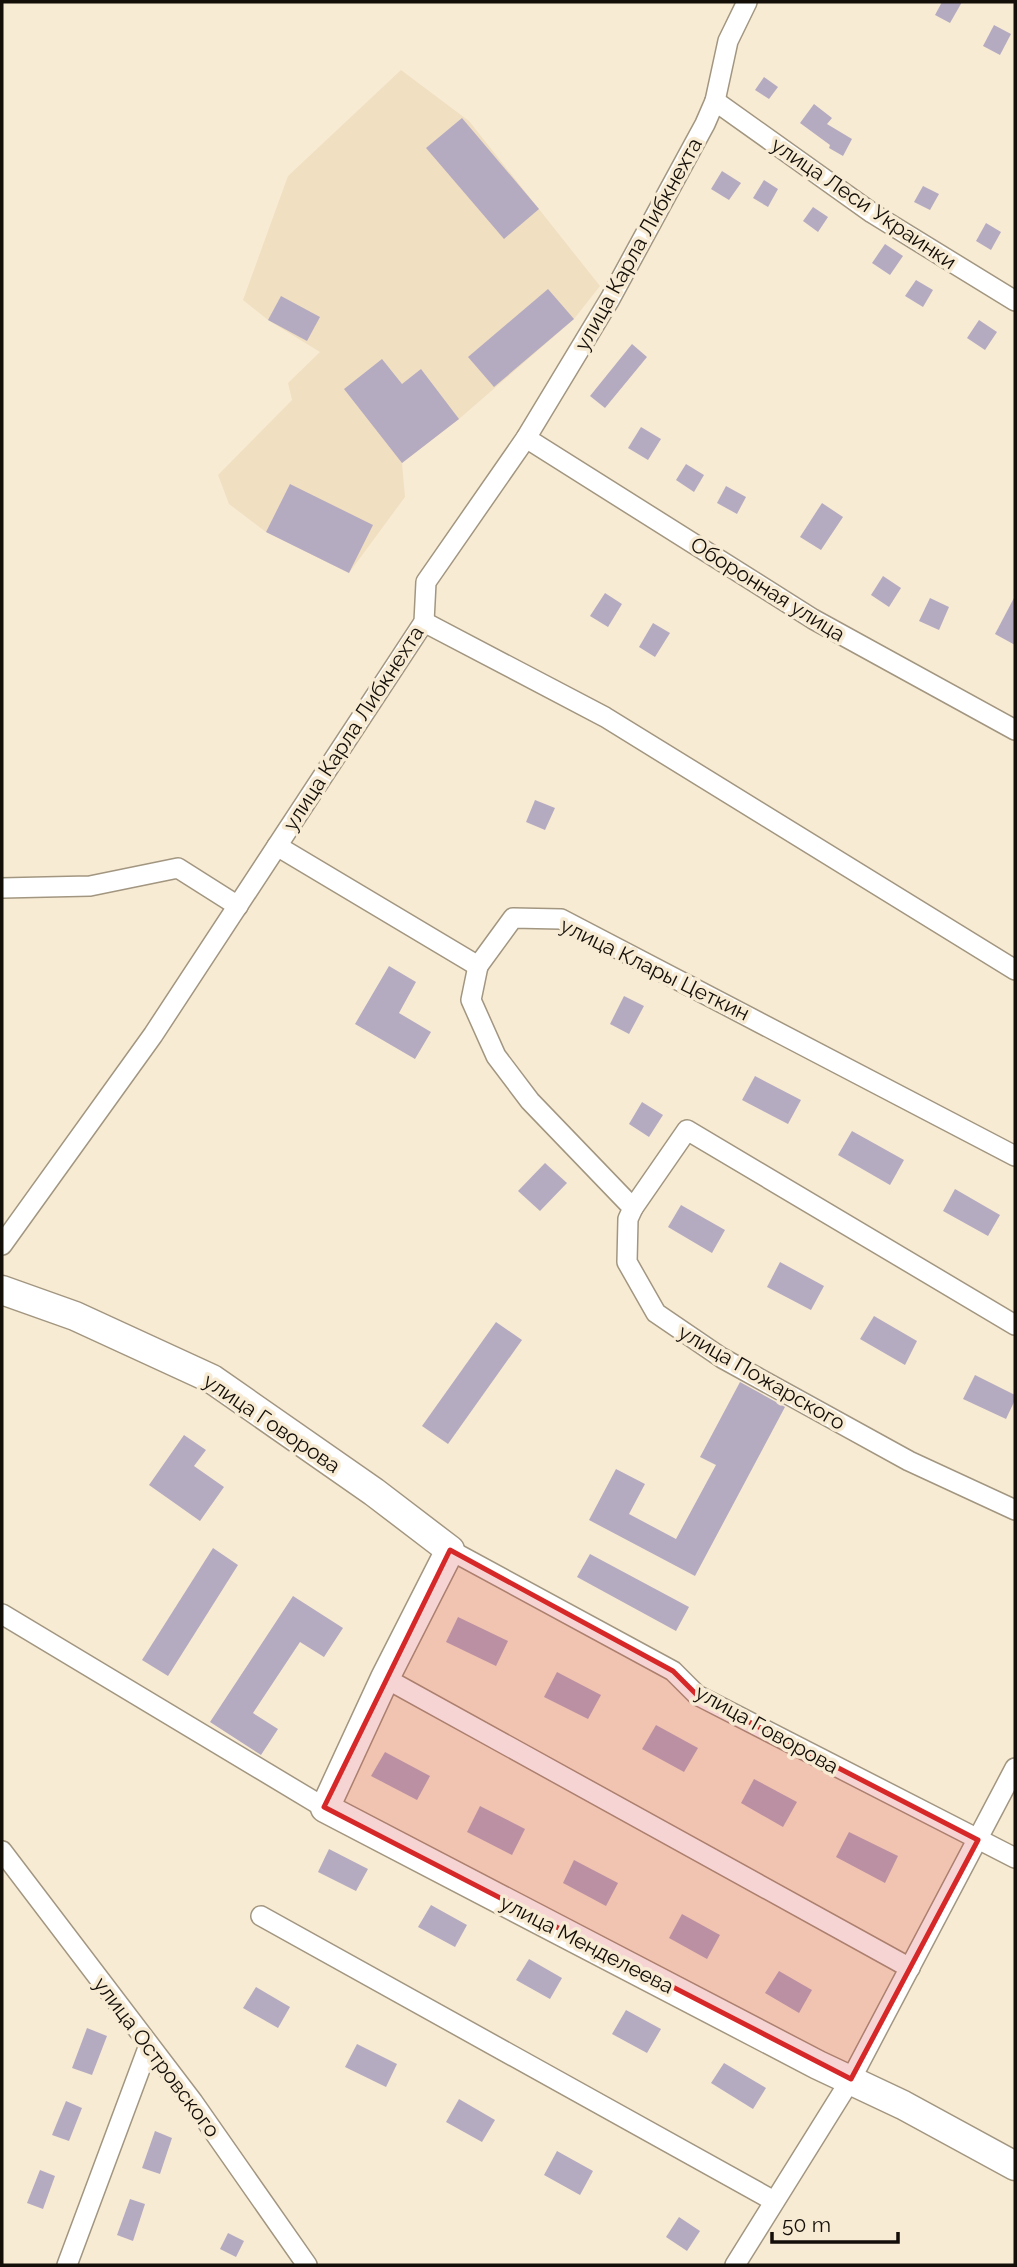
<svg xmlns="http://www.w3.org/2000/svg" width="1017" height="2267" viewBox="0 0 1017 2267" font-family="Raleway,sans-serif">
<rect width="100%" height="100%" fill="#f8ebd4"/>
<!-- built -->
<polygon fill="#f0dfc1" points="401,70 469,121 600,286 574,319 459,419 402,463 405,497 349,573 266,532 229,504 218,475 292,400 288,383 320,352 268,320 243,300 288,176"/>
<!-- building -->
<g fill="#b5abc1">
<polygon points="942,2 962,2 950,23 935,15"/>
<polygon points="994,25 1011,34 1000,55 983,46"/>
<polygon points="764,77 778,87 769,99 755,90"/>
<polygon points="814,104 832,118 827,124 852,139 843,156 829,148 830,145 800,123"/>
<polygon points="462,118 539,209 504,239 426,148"/>
<polygon points="722,171 741,183 729,200 711,189"/>
<polygon points="764,180 778,189 768,207 753,198"/>
<polygon points="923,186 939,194 930,210 914,202"/>
<polygon points="813,207 828,217 818,232 803,221"/>
<polygon points="986,223 1001,232 991,250 976,241"/>
<polygon points="885,244 903,256 890,275 872,263"/>
<polygon points="916,280 933,290 923,307 905,296"/>
<polygon points="548,289 574,319 494,387 468,357"/>
<polygon points="281,296 320,317 307,341 268,320"/>
<polygon points="979,320 997,332 985,350 967,338"/>
<polygon points="632,344 647,357 605,408 590,396"/>
<polygon points="382,359 402,384 421,369 459,419 402,463 344,389"/>
<polygon points="641,427 661,439 648,460 628,448"/>
<polygon points="686,464 704,475 694,492 676,480"/>
<polygon points="290,484 373,525 349,573 266,532"/>
<polygon points="726,486 746,497 737,514 717,503"/>
<polygon points="822,503 843,517 821,550 800,537"/>
<polygon points="883,576 901,588 889,607 871,595"/>
<polygon points="605,593 622,604 608,627 590,616"/>
<polygon points="1015,596 1015,645 995,634"/>
<polygon points="930,598 949,607 939,630 919,621"/>
<polygon points="653,623 670,633 655,657 639,647"/>
<polygon points="535,800 555,808 545,830 526,822"/>
<polygon points="389,966 416,982 399,1013 431,1032 415,1059 355,1024"/>
<polygon points="624,996 644,1006 629,1034 610,1024"/>
<polygon points="755,1076 801,1100 788,1124 742,1100"/>
<polygon points="642,1102 663,1115 649,1137 629,1124"/>
<polygon points="852,1131 904,1160 890,1185 838,1155"/>
<polygon points="545,1163 567,1183 540,1211 518,1191"/>
<polygon points="955,1189 1000,1215 988,1236 943,1211"/>
<polygon points="681,1205 725,1230 712,1253 668,1227"/>
<polygon points="780,1262 824,1286 811,1310 767,1287"/>
<polygon points="874,1316 917,1341 905,1365 860,1339"/>
<polygon points="496,1322 522,1340 448,1444 422,1426"/>
<polygon points="975,1375 1015,1395 1015,1400 1006,1419 963,1399"/>
<polygon points="740,1382 785,1407 695,1576 589,1520 616,1469 645,1484 629,1514 676,1539 716,1465 700,1457"/>
<polygon points="184,1435 206,1450 194,1466 224,1487 200,1521 149,1485"/>
<polygon points="213,1548 238,1565 168,1676 142,1660"/>
<polygon points="590,1554 689,1607 676,1631 577,1577"/>
<polygon points="293,1596 343,1628 324,1657 300,1642 253,1713 278,1729 261,1755 210,1722"/>
<polygon points="458,1617 508,1641 496,1666 446,1642"/>
<polygon points="557,1672 601,1695 588,1719 544,1697"/>
<polygon points="656,1725 698,1748 684,1772 642,1749"/>
<polygon points="385,1752 430,1776 417,1800 371,1776"/>
<polygon points="754,1779 797,1802 783,1827 741,1803"/>
<polygon points="480,1806 525,1829 512,1855 467,1832"/>
<polygon points="849,1832 898,1856 885,1883 836,1857"/>
<polygon points="329,1849 368,1869 356,1891 318,1872"/>
<polygon points="574,1860 618,1883 606,1906 563,1883"/>
<polygon points="431,1905 467,1925 455,1947 418,1927"/>
<polygon points="682,1914 720,1935 707,1959 669,1938"/>
<polygon points="529,1959 562,1978 550,1999 516,1980"/>
<polygon points="779,1971 812,1990 799,2013 765,1993"/>
<polygon points="256,1987 290,2007 278,2028 243,2008"/>
<polygon points="626,2010 661,2029 647,2053 612,2034"/>
<polygon points="87,2028 107,2036 92,2075 72,2068"/>
<polygon points="357,2044 397,2064 386,2087 345,2067"/>
<polygon points="724,2063 766,2088 753,2109 711,2083"/>
<polygon points="459,2099 495,2120 482,2142 446,2122"/>
<polygon points="66,2101 82,2108 69,2141 52,2135"/>
<polygon points="155,2131 172,2138 160,2174 142,2168"/>
<polygon points="557,2151 593,2171 580,2195 544,2175"/>
<polygon points="40,2170 55,2176 43,2209 27,2203"/>
<polygon points="130,2199 145,2204 133,2241 117,2235"/>
<polygon points="679,2217 700,2231 687,2251 666,2237"/>
<polygon points="228,2233 244,2241 236,2257 220,2249"/>
</g>
<g fill="none" stroke-linecap="round" stroke-linejoin="round">
<!-- street casing -->
<g stroke="#a29680" stroke-width="22">
<g id="street">
<polyline points="715,101 872,213 1015,301"/>
<polyline points="526,438 813,619 1015,730"/>
<polyline points="424,622 605,717 1015,970"/>
<polyline points="277,846 478,966 513,918 561,919 1015,1156"/>
<polyline points="2,888 90,886 178,868 238,906"/>
<polyline points="478,966 471,1000 496,1056 530,1101 633,1208 628,1219 627,1262 656,1313 722,1358 909,1461 1015,1510"/>
<polyline points="633,1208 687,1130 1015,1325"/>
<polyline points="2,1245 153,1035 424,622 426,582 526,438 610,299 705,124 715,101 728,41 747,2"/>
<polyline points="450,1550 673,1671 697,1695 1015,1858"/>
<polyline points="2,1614 325,1808"/>
<polyline points="385,1678 910,1968"/>
<polyline points="2,1851 193,2102 307,2265"/>
<polyline points="261,1916 774,2201"/>
<polyline points="67,2265 149,2045"/>
<polyline points="735,2265 851,2079 1015,1768"/>
</g>
</g>
<!-- secondary casing -->
<g stroke="#a29680" stroke-width="31">
<polyline id="secondary" points="2,1290 75,1316 212,1379 374,1492 450,1550 385,1678 325,1808 818,2065 903,2105 1015,2166"/>
</g>
<!-- street -->
<use href="#street" stroke="#fff" stroke-width="19"/>
<!-- secondary -->
<use href="#secondary" stroke="#fff" stroke-width="28"/>
</g>
<!-- marked area -->
<path fill="#d62828" fill-opacity="0.2" stroke="#d62828" stroke-width="5" stroke-linejoin="round" d="M450 1550 673 1671 697 1695 978 1840 851 2079 324 1807Z"/>
<g text-anchor="middle" dominant-baseline="central" stroke-width="7" stroke-linejoin="round" paint-order="stroke">
<!-- street labels -->
<g font-size="21" fill="#130e07" stroke="#f8ebd4">
<text transform="translate(864 203) rotate(34)">улица Леси Украинки</text>
<text transform="translate(638 244) rotate(-61)">улица Карла Либкнехта</text>
<text transform="translate(768 589) rotate(32)">Оборонная улица</text>
<text transform="translate(353 728) rotate(-57)">улица Карла Либкнехта</text>
<text transform="translate(655 969) rotate(26)">улица Клары Цеткин</text>
<text transform="translate(762 1377) rotate(30)">улица Пожарского</text>
<text transform="translate(272 1423) rotate(34)">улица Говорова</text>
<text transform="translate(767 1729) rotate(29)">улица Говорова</text>
<text transform="translate(587 1944) rotate(27)">улица Менделеева</text>
<text transform="translate(157 2057) rotate(53)">улица Островского</text>
</g>
</g>
<!-- border -->
<rect width="1017" height="2267" fill="none" stroke="#130e07" stroke-width="7"/>
<!-- scale -->
<path d="M772 2232v10h126v-10" fill="none" stroke="#130e07" stroke-width="3.5"/>
<text x="782" y="2232" font-size="21" fill="#130e07" stroke="#f8ebd4" stroke-width="5" paint-order="stroke">50 m</text>
</svg>
